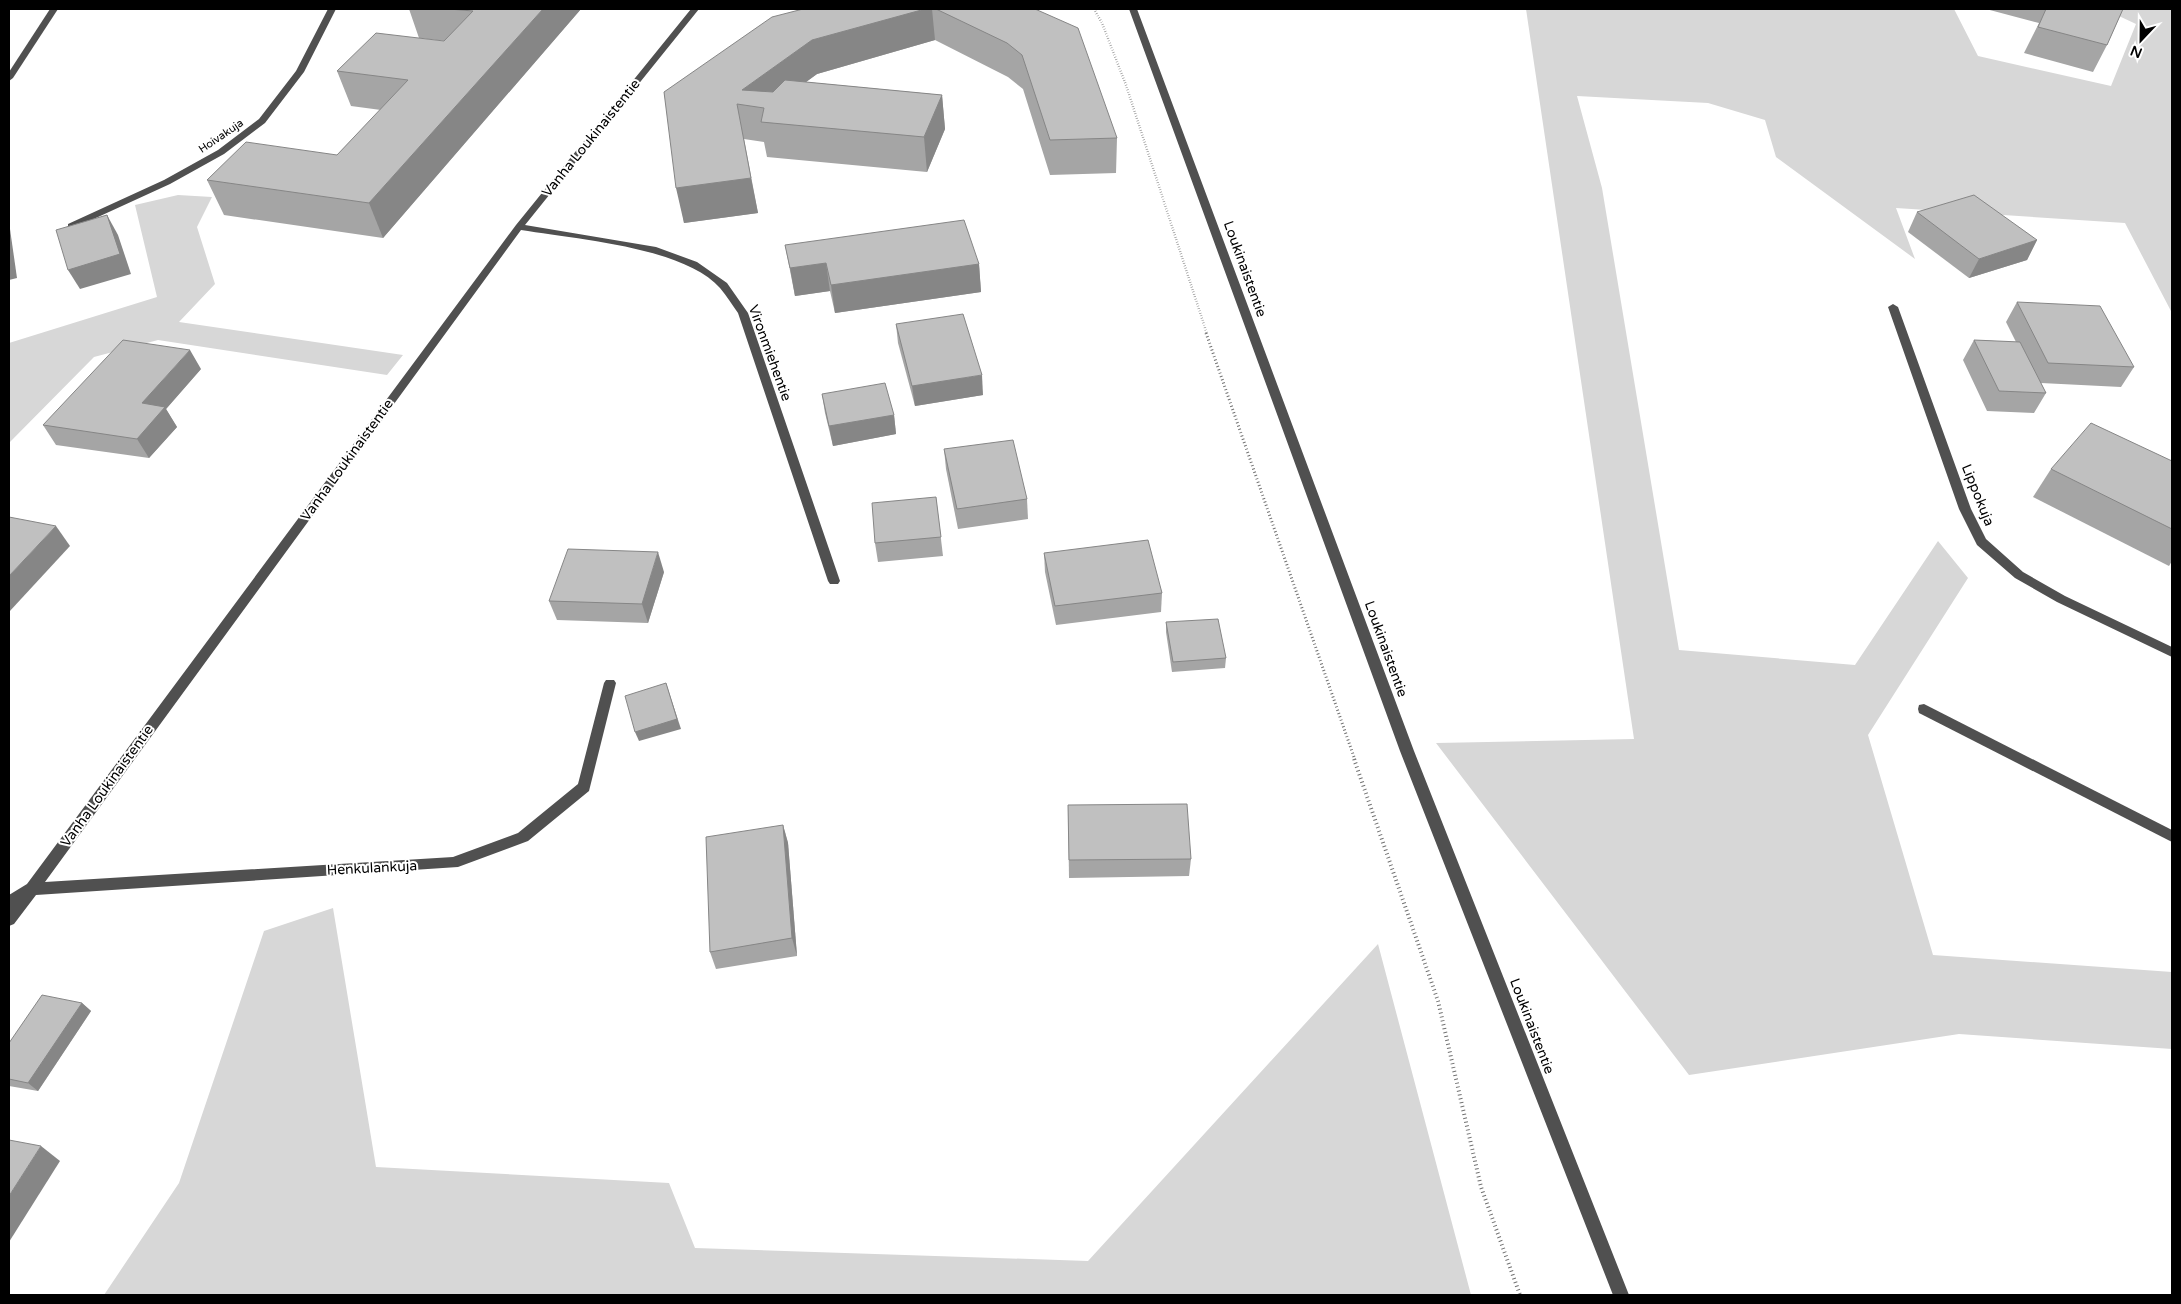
<svg xmlns="http://www.w3.org/2000/svg" width="2181" height="1304" viewBox="0 0 2181 1304" font-family="'Varela Round',sans-serif">
<rect width="100%" height="100%" fill="#fff"/>
<!-- green -->
<g fill="#d7d7d7">
<polygon points="1526,9 1954,9 1978,56 2111,86 2136,24 2104,9 2172,9 2172,313 2125,223 1896,208 1915,259 1776,157 1765,120 1708,103 1577,96 1602,188 1679,650 1855,665 1938,541 1968,578 1868,735 1933,955 2172,972 2172,1049 1959,1034 1689,1075 1436,743 1634,739"/>
<polygon points="178,195 212,197 197,227 215,284 179,322 403,355 387,375 158,340 94,357 9,443 9,343 157,297 135,205"/>
<polygon points="333,908 376,1167 669,1183 695,1248 1088,1261 1378,944 1471,1295 104,1295 179,1183 264,931"/>
</g>
<g fill="none" stroke-linecap="round" stroke-linejoin="round">
<!-- path-far2 -->
<polyline stroke="#727272" stroke-width="2.5" stroke-dasharray="0.5 2" stroke-linecap="butt" points="1094,9 1102,23 1126,85 1207,334"/>
<!-- path-far1 -->
<polyline stroke="#727272" stroke-width="3" stroke-dasharray="1 2.5" stroke-linecap="butt" points="1206,333 1355,760"/>
<!-- path -->
<polyline stroke="#727272" stroke-width="4" stroke-dasharray="1 3" stroke-linecap="butt" points="1354,759 1438,1001 1481,1187 1520,1295"/>
<!-- minor -->
<g fill="#505050" fill-rule="evenodd">
<polygon points="50,9 58,9 13,78 9,81 9,72"/>
<polygon points="328,9 336,9 304,72 265,123 224,154 170,184 74,228 68,228 68,224 164,180 218,150 259,119 296,71"/>
<path d="M691 9H699L525 225 656 247 697 262 727 283 748 313 840 581 838 584H830L828 581 738 313C732 305 727 296 720 288 684 247 575 239 521 230L45 882 453 857 518 833 578 784 604 683 606 680H614L616 683 589 791 528 841 458 867 36 895 14 924 9 926V895L27 884 516 225Z"/>
<polygon points="1129,9 1137,9 1414,751 1629,1295 1613,1295 1400,751"/>
<polygon points="1893,304 1898,307 1971,509 1986,539 2023,572 2065,596 2172,647 2172,657 2057,602 2015,578 1977,545 1959,509 1888,307"/>
<polygon points="1924,704 2172,830 2172,842 1919,713 1918,709 1919,705"/>
</g>
</g>
<!-- wall -->
<g fill="#a5a5a5">
<polygon points="409,9 581,9 383,238 224,215 207,180 337,155 381,110 351,106 337,71 445,41 419,38"/>
<polygon points="803,9 1035,9 1117,138 1116,173 1050,175 1023,89 1008,77 935,40 817,74 806,82 942,95 945,129 927,172 767,157 764,142 744,139 758,213 684,223 664,92"/>
<polygon points="1986,9 2123,9 2107,45 2093,72 2024,53 2039,23"/>
<polygon points="1917,212 2037,240 2027,260 1969,278 1908,232"/>
<polygon points="785,245 979,264 981,292 835,313 830,291 795,296"/>
<polygon points="2017,302 2134,367 2121,387 2041,383 2046,393 2034,413 1987,411 1963,360 1974,340 2016,342 2006,322"/>
<polygon points="896,324 983,395 915,406 898,343"/>
<polygon points="201,369 166,409 177,427 149,458 56,445 43,425"/>
<polygon points="822,394 894,415 896,434 833,446 825,413"/>
<polygon points="944,449 1027,499 1028,519 958,529 946,469"/>
<polygon points="2172,461 2172,561 2169,566 2033,497 2051,469"/>
<polygon points="936,497 943,556 878,562 875,543"/>
<polygon points="1044,553 1162,593 1161,612 1056,625 1045,572"/>
<polygon points="664,572 648,623 557,620 549,601"/>
<polygon points="1166,622 1226,658 1225,668 1172,672 1166,632"/>
<polygon points="1068,805 1191,859 1189,876 1069,878"/>
<polygon points="783,825 788,843 797,956 716,969 710,952"/>
<polygon points="82,1003 91,1011 38,1091 9,1086 9,1043"/>
</g>
<!-- shaded-wall -->
<g fill="#868686">
<polygon points="543,9 581,9 383,238 369,203"/>
<polygon points="925,9 932,9 935,40 817,74 765,112 764,108 742,90 812,40"/>
<polygon points="942,95 945,129 927,172 924,137"/>
<polygon points="751,178 758,213 684,223 676,188"/>
<polygon points="107,215 118,235 131,274 80,289 68,270"/>
<polygon points="9,222 17,278 9,280"/>
<polygon points="2037,240 2027,260 1969,278 1979,259"/>
<polygon points="826,263 830,291 795,296 790,268"/>
<polygon points="979,264 981,292 835,313 831,285"/>
<polygon points="190,350 201,369 166,409 177,427 149,458 137,439 142,403"/>
<polygon points="982,375 983,395 915,406 912,386"/>
<polygon points="894,415 896,434 833,446 829,426"/>
<polygon points="56,526 70,546 9,612 9,576"/>
<polygon points="658,552 664,572 648,623 642,604"/>
<polygon points="666,683 681,729 639,741 635,732"/>
<polygon points="783,825 788,843 797,956 792,938"/>
<polygon points="82,1003 91,1011 38,1091 28,1083"/>
<polygon points="41,1146 60,1161 9,1242 9,1196"/>
</g>
<!-- building -->
<g fill="#c0c0c0" stroke="#868686">
<polygon points="449,9 543,9 369,203 207,180 246,142 337,155 408,80 337,71 376,33 444,41 473,11"/>
<polygon points="803,9 925,9 812,40 742,90 773,92 785,80 942,95 924,137 761,122 764,108 737,104 751,178 676,188 664,92 772,17"/>
<polygon points="936,9 1035,9 1078,28 1117,138 1050,140 1022,55 1007,43"/>
<polygon points="2046,9 2123,9 2107,45 2038,27"/>
<polygon points="1974,195 2037,240 1979,259 1917,212"/>
<polygon points="107,215 120,254 68,270 56,230"/>
<polygon points="964,220 979,264 831,285 826,263 790,268 785,245"/>
<polygon points="2017,302 2100,306 2134,367 2048,363"/>
<polygon points="963,314 982,375 912,386 896,324"/>
<polygon points="123,340 190,350 142,403 165,407 137,439 43,425"/>
<polygon points="1974,340 2020,342 2046,393 1999,391"/>
<polygon points="885,383 894,415 829,426 822,394"/>
<polygon points="2091,423 2172,461 2172,529 2051,469"/>
<polygon points="1013,440 1027,499 957,509 944,449"/>
<polygon points="936,497 941,537 875,543 872,503"/>
<polygon points="9,517 56,526 9,576"/>
<polygon points="1148,540 1162,593 1055,606 1044,553"/>
<polygon points="568,549 658,552 642,604 549,601"/>
<polygon points="1218,619 1226,658 1173,662 1166,622"/>
<polygon points="666,683 677,719 635,732 625,696"/>
<polygon points="1187,804 1191,859 1069,860 1068,805"/>
<polygon points="783,825 792,938 710,952 706,837"/>
<polygon points="42,995 82,1003 28,1083 9,1079 9,1043"/>
<polygon points="9,1140 41,1146 9,1196"/>
</g>
<g text-anchor="middle" dominant-baseline="central" stroke-width="4" stroke-linejoin="round" paint-order="stroke">
<!-- far-street labels -->
<g font-size="11" fill="#000" stroke="#fff">
<text transform="translate(221 136) rotate(-34)">Hoivakuja</text>
</g>
<!-- street labels -->
<g font-size="14" fill="#000" stroke="#fff">
<text transform="translate(591 138) rotate(-51)">Vanha Loukinaistentie</text>
<text transform="translate(1245 269) rotate(70)">Loukinaistentie</text>
<text transform="translate(770 353) rotate(70)">Vironmiehentie</text>
<text transform="translate(347 460) rotate(-54)">Vanha Loukinaistentie</text>
<text transform="translate(1978 495) rotate(68)">Lippokuja</text>
<text transform="translate(1386 649) rotate(70)">Loukinaistentie</text>
<text transform="translate(107 786) rotate(-54)">Vanha Loukinaistentie</text>
<text transform="translate(372 868) rotate(-3)">Henkulankuja</text>
<text transform="translate(1532 1026) rotate(69)">Loukinaistentie</text>
</g>
</g>
<!-- border -->
<rect width="2181" height="1304" fill="none" stroke="#000000" stroke-width="20"/>
<!-- north arrow -->
<g transform="translate(2141 40) rotate(202)" stroke="#ffffff" stroke-width="4" paint-order="stroke">
<path d="M0-4L9 19L0 12L-9 19Z" fill="#000000"/>
<text y="-8" font-size="14" font-weight="bold" text-anchor="middle" fill="#000000">N</text>
</g>
</svg>
